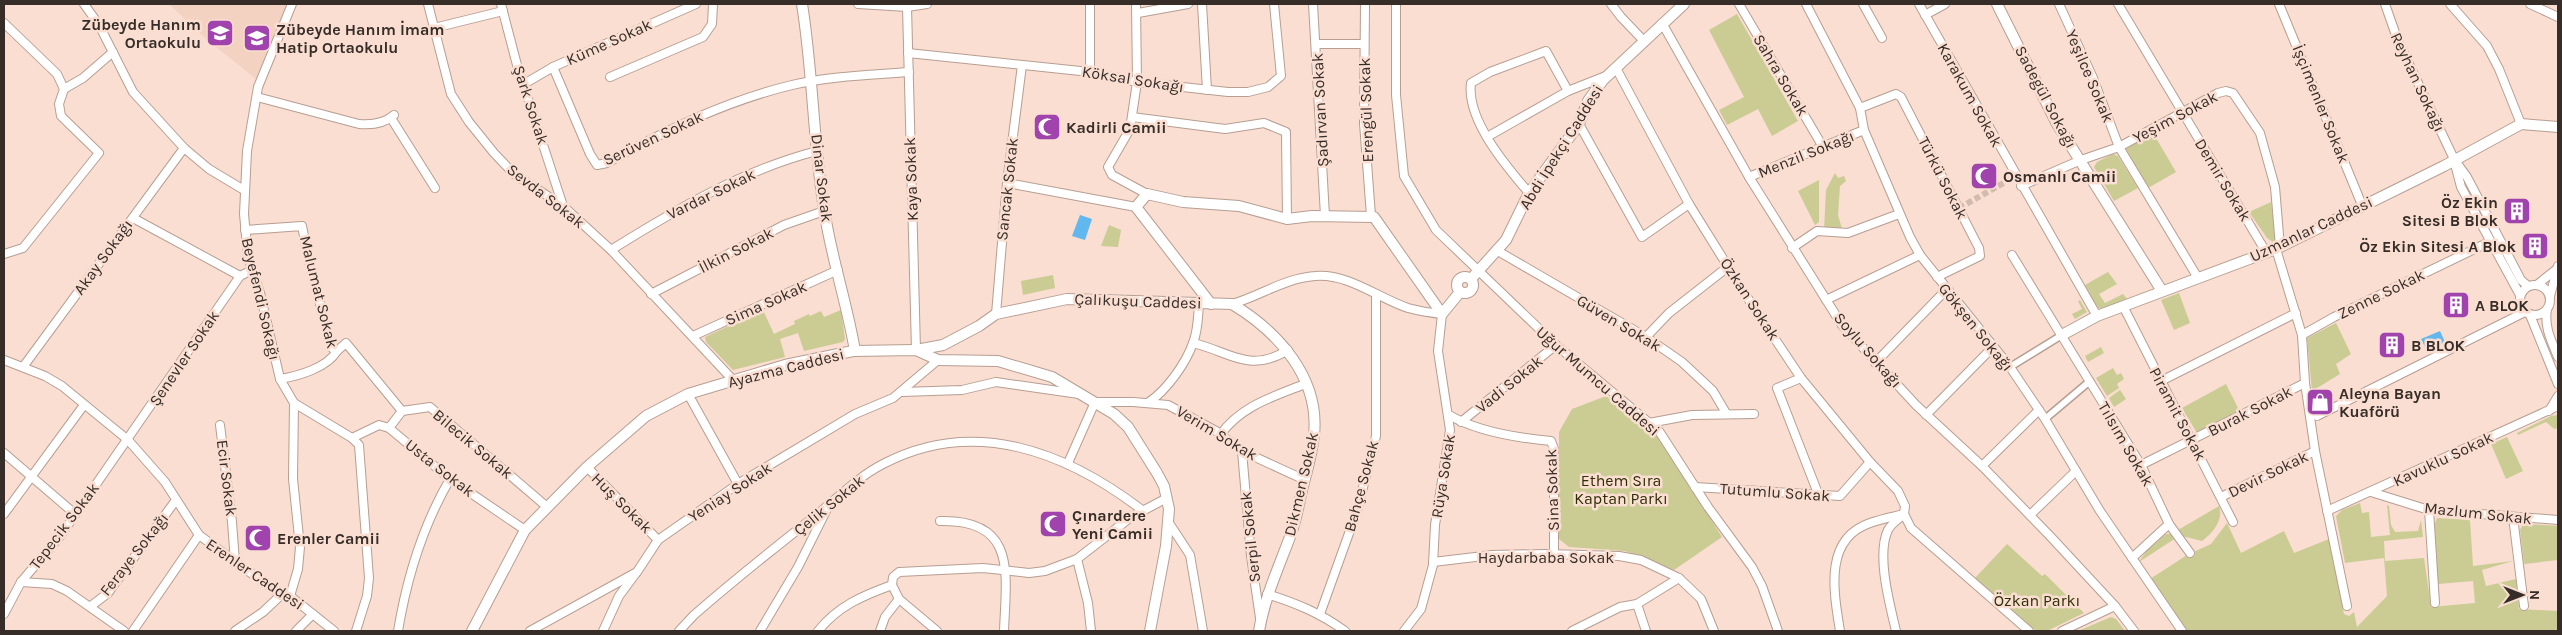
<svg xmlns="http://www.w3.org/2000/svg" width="2562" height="635" viewBox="0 0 2562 635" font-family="Karla,sans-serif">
<rect width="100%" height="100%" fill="#f9ded1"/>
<!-- built -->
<polygon fill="#f4d2c2" points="169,4 287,4 256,79 205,38"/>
<!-- green -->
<g fill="#cacc94">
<polygon points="1737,14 1798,121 1772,136 1758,109 1727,125 1719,110 1744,97 1709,30"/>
<polygon points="2153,133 2176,172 2148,188 2126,149"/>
<polygon points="2113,154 2118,156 2138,188 2114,201 2094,167 2097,162"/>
<polygon points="1835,173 1838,178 1844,176 1846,181 1840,186 1838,215 1842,229 1824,230 1826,190"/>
<polygon points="1819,180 1819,222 1815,225 1798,191"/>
<polygon points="2271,202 2276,239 2273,242 2267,238 2249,212"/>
<polygon points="1109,225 1121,230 1118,247 1101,246"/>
<polygon points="2108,272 2117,284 2099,294 2105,303 2123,294 2127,299 2102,309 2098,308 2085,285"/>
<polygon points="1053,275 1055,288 1023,295 1021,281"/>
<polygon points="2179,293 2190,323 2174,330 2161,300"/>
<polygon points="2080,300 2087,312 2075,319 2072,314 2082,309 2078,301"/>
<polygon points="763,310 774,334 795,324 794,321 809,314 810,316 821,311 824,317 841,310 845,339 843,342 804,351 798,333 780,339 785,357 733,370 706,342 705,337"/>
<polygon points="2336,323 2351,354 2336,364 2340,374 2312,391 2307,338"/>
<polygon points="2101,347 2104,353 2088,362 2085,356"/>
<polygon points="2113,368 2117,375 2121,373 2124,379 2117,384 2119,388 2107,396 2096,378"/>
<polygon points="2226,384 2240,412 2197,433 2182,408"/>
<polygon points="2120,390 2126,399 2114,407 2109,398"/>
<polygon points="1606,396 1658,434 1722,537 1674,570 1625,551 1569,547 1559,539 1559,432 1572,409"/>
<polygon points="2558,415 2558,428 2554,429 2546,422 2518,435 2517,433 2551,416"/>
<polygon points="2507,437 2523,471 2506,479 2491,444"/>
<polygon points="2360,503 2362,513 2369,512 2371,537 2390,535 2387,505 2389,506 2391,525 2395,532 2418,531 2421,520 2423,537 2384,541 2385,561 2424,558 2431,607 2475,603 2473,581 2438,584 2434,526 2437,518 2470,520 2473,566 2513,561 2482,570 2486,586 2516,579 2519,609 2558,611 2558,631 2187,631 2150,579 2187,555 2211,544 2227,523 2241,553 2284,531 2294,553 2329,539 2344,614 2349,616 2354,612 2357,627 2387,596 2384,558 2345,563 2336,516 2342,510"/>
<path d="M2219 506C2224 519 2213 533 2202 541L2182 536 2178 530Z"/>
<polygon points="2528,524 2558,526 2558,560 2524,564 2520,530 2522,526"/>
<polygon points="2166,534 2172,534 2176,538 2139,562 2147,550"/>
<polygon points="2007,544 2042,576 2045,574 2084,613 2047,631 2036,631 1975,578"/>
<polygon points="2111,617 2116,619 2125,631 2078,631"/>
</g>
<!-- water -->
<g fill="#61b8ee">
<polygon points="1080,215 1092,219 1085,240 1072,236"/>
<polygon points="2440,331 2445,342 2427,351 2421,339"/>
</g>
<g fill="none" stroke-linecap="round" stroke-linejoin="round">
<!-- pedestrian-tunnel -->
<polyline stroke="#d2bbaf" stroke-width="6" stroke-dasharray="6 3" stroke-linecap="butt" points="1959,208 2016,176"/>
<!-- pedestrian casing -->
<g stroke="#b79e92" stroke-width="9">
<g id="pedestrian">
<polyline points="2010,367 2062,335"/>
<polyline points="2045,419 2090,381"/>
</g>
</g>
<!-- minor casing -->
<g stroke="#b79e92" stroke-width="10">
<g id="minor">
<polyline points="84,4 99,25 133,92 184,148 209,169 244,190"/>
<polyline points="428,4 451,94 469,122 494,153 514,174 563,206 611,250 733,380"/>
<polyline points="501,4 517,65 563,206"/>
<polyline points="858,4 907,7 927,4"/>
<polyline points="1090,4 1090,72"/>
<polyline points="1136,4 1137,82 1130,129 1108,167 1112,175 1147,194"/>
<polyline points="1202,4 1207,90"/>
<polyline points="1313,4 1325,216"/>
<polyline points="1365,4 1364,123 1371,216"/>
<polyline points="1396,4 1396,95 1404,176 1436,230 1556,345 1659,431 1708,507 1752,567 1762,586 1778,631"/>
<polyline points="1611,4 1621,17 1643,40"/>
<polyline points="1739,4 1823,147"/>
<polyline points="1806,4 1860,108 1864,130 1910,237 1920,255 2010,367 2045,419 2100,511 2182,631"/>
<polyline points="1863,4 1882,38"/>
<polyline points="1919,4 2097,316"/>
<polyline points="2059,4 2093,78 2119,147 2198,278"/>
<polyline points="2118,4 2266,252"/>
<polyline points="2279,4 2362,205"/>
<polyline points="2385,4 2398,41 2454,159 2467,177 2521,280 2528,286"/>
<polyline points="2450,4 2487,46 2499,69 2521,124"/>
<polyline points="2530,4 2558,17"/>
<polyline points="907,7 916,350"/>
<polyline points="1138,13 1188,4"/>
<polyline points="1925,15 1945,4"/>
<polyline points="4,23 57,74 64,89 59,104 61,116 99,153 23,248 4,254"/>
<polyline points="1662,23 1749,177 1842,325 1916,405 1982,466 2050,536 2115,606 2134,631"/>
<polyline points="434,28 503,11"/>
<polyline points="1316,44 1364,44"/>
<polyline points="908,53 1090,72 1137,82 1228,92 1248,92 1268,87 1281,76 1274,4"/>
<path d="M553 67 590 154 597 165 607 163C666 130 726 101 792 85 830 76 871 75 909 72"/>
<polyline points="1616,68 1689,204 1745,294 1801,378 1870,462 1898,491 1905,506 1904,514"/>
<polyline points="610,77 703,37 712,24 713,4"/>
<polyline points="524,84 553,67 696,4"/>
<polyline points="64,89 83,78 113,52"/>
<path d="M257 97 359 124C371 125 385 123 394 115"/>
<polyline points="1860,108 1896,94 1901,97 1979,248 1980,256 1937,277"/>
<polyline points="1132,117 1225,129 1264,123 1286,132 1287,219"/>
<polyline points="391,118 435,188"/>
<polyline points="1579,124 1642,237 1689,204"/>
<polyline points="1487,137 1568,91 1606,76"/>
<polyline points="2455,164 2461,187 2520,295"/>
<polyline points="1749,177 1864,130"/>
<polyline points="1007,183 1136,207"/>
<polyline points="2021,186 2081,160 2119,147 2218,93 2226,91 2233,93 2260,133 2275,187 2280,247"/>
<path d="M1529 193C1507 167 1466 120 1471 83L1490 72 1546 51 1568 91"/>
<polyline points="133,218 240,276 252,270"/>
<path d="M245 230 302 226 311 270 332 348 337 351C327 368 298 376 280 379"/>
<polyline points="1792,248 1817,231 1848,233 1899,214"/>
<polyline points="2276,249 2302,335 2305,383 2315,451 2347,606"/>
<path d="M611 250C675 210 743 170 817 151"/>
<polyline points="1496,250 1646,337 1682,362 1713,391 1726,413"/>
<polyline points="2012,255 2141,465 2169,524 2190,553"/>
<polyline points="2538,284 2558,268"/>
<circle cx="2535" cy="300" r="15"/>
<polyline points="651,294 784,225 824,211"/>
<polyline points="2550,296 2558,266"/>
<polyline points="1826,300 1920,255"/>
<path d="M1232 304C1260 296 1285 278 1315 276 1348 273 1378 298 1408 308 1419 311 1431 313 1442 314L1438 351 1450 430 1435 525 1433 565 1421 609 1404 631"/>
<polyline points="2123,306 2233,522"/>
<path d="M2547 309C2544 327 2551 340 2558 357"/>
<polyline points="996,314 1007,183 1022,65"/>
<polyline points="2530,315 2558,384"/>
<polyline points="2302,335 2334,317 2489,242"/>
<polyline points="693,336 838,270"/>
<polyline points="1646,337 1669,313 1729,266"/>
<path d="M1193 343C1231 352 1249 374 1288 350"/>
<polyline points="337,351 346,343 402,411 430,407 546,506"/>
<polyline points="4,360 45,376 62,386 128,440 165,482 199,535 281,595 290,596 334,631"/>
<polyline points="1875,363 1946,290"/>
<polyline points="23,367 184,148"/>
<polyline points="1801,378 1777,388 1819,496"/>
<polyline points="2161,381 2296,313"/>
<polyline points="902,392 962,390 996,382 1079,394"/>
<polyline points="688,394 738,484"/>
<path d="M1149 402C1167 390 1186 363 1193 343 1198 331 1198 317 1199 304"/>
<polyline points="294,403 352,438 359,445 369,578 367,596 356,631"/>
<polyline points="2311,403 2317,416 2525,312"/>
<polyline points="2549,411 2558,396"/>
<path d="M1449 415C1478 432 1518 438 1551 441L1554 449V554"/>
<polyline points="1926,415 1992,348"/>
<polyline points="1461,422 1556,345"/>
<polyline points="1649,423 1692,415 1754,414"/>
<polyline points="220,425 232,522 235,562"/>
<polyline points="389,428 402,411"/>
<path d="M1220 435C1241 406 1272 397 1305 384"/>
<polyline points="352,438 379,425 389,428 450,479 525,530"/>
<polyline points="1242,451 1251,556 1260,618"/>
<polyline points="4,453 75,514"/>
<polyline points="1068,463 1095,402 1133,402 1168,405 1216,431 1242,451 1305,480"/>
<polyline points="2141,465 2305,383"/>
<polyline points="1982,466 2039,410"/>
<polyline points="587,467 658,540"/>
<polyline points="1695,487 1840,496 1870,462"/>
<polyline points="2371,492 2429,510 2558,520"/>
<polyline points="2221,497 2315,451"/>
<polyline points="2429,510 2435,603"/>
<polyline points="2327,511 2558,406"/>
<polyline points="4,514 84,405"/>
<polyline points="1904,514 1911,528 2029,631"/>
<polyline points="2030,515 2076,471"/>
<polyline points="2513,517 2524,606"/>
<path d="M940 521C1018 519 1006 575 1004 631"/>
<polyline points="1169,523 1190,555 1203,631"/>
<polyline points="2132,558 2169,524"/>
<polyline points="1077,559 1088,603 1091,631"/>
<polyline points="1433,562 1492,555 1546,554 1619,556 1641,560 1679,578 1701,599 1714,631"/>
<polyline points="21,582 52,584 67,591 124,631"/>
<polyline points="892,585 893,577 899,572 983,568 1029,573 1045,571 1077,559 1131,517 1167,498"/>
<polyline points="892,585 899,599 937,631"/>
<path d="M1267 594C1296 603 1320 613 1345 631"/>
<polyline points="290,596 298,569 300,547 293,479 294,403 280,379 260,293 248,257 244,214 247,151 258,87 292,4"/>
<polyline points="1637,604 1646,631"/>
<polyline points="91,606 108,593 176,500"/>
<polyline points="4,614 21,582 61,535 240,276"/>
<polyline points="1320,614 1357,511 1376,436 1376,294"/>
<polyline points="133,631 199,535"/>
<polyline points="235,631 263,612 281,595"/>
<polyline points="296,631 313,614"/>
<path d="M398 631C407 577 422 527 450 479"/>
<polyline points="530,631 637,572 658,540 738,484 855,414 893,398 938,360"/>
<polyline points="603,631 619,596 636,573"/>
<path d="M679 631 694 615C733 581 773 549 814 517 837 499 856 478 883 464 974 416 1066 452 1142 510"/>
<polyline points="760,631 798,567 828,507"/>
<path d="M818 631C838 606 862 596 892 585"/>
<polyline points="880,631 885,617 899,599"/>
<polyline points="1572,631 1620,607 1637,604 1679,578"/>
<path d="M1840 631C1834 593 1823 539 1870 523 1881 519 1892 517 1904 514"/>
<path d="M1896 631C1890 605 1876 555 1888 530 1891 524 1897 520 1902 516"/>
<polyline points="2062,631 2115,606"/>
</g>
</g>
<!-- tertiary casing -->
<g stroke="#b79e92" stroke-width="12">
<g id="tertiary">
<path d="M802 4C813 72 813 141 824 209 831 257 847 303 855 351"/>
<polyline points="1997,4 2057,124 2162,291"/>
<circle cx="1465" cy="285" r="8"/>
<polyline points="1471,279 1506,240 1529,193 1579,124 1588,101 1603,80 1684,4"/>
<polyline points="1211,304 1136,207 1147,194 1183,202 1239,206 1287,219 1312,216 1374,217 1442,314 1460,292"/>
<polyline points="2062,335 2097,316 2276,249 2444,166 2521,124 2558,127"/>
<path d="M916 350 943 345 979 326 996 314 1067 299 1232 304C1277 331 1320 377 1314 435 1312 453 1307 472 1302 490 1299 505 1296 520 1291 534 1279 567 1265 596 1259 631"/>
<polyline points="472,631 525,530 587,467 646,416 688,394 785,365 853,351 916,350 938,360 998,361 1052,377 1114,414 1128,427 1157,473 1164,486 1169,509 1166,546 1150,631"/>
</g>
</g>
<!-- pedestrian -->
<use href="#pedestrian" stroke="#fff" stroke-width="6"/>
<!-- minor -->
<use href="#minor" stroke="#fff" stroke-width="8"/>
<!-- tertiary -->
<use href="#tertiary" stroke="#fff" stroke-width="10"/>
</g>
<!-- icons -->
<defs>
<g id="school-square" transform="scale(1.4375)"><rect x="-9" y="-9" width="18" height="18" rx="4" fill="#a043ad" stroke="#f9ded1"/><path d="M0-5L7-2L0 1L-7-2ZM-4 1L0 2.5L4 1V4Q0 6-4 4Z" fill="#fff"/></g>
<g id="mosque-square" transform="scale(1.4375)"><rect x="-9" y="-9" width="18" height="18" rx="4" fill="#a043ad" stroke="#f9ded1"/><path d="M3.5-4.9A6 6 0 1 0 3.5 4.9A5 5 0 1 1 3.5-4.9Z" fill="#fff"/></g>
<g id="building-square" transform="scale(1.4375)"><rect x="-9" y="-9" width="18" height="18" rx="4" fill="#a043ad" stroke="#f9ded1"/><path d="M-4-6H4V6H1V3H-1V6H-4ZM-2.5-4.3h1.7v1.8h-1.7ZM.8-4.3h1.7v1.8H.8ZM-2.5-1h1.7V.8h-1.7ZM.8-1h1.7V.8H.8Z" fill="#fff"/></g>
<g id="shop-square" transform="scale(1.4375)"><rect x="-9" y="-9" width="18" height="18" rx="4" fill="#a043ad" stroke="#f9ded1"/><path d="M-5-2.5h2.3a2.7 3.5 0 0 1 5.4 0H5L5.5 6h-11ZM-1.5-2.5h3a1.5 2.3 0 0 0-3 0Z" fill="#fff"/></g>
</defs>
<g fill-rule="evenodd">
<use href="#school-square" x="220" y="33"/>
<use href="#school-square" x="257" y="38"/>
<use href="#mosque-square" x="1047" y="127"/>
<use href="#mosque-square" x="1984" y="176"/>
<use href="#building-square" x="2517" y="211"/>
<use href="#building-square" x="2535" y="246"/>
<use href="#building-square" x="2456" y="305"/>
<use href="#building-square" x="2392" y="345"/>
<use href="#shop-square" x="2320" y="402"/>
<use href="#mosque-square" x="1053" y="524"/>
<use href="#mosque-square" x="258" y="538"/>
</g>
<g text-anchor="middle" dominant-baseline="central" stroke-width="5" stroke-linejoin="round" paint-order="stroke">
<!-- poi labels -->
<g font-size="16" font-weight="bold" fill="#372d28" stroke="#f9ded1" text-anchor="start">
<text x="201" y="24" text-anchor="end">Zübeyde Hanım<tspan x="201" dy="18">Ortaokulu</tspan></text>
<text x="276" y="29">Zübeyde Hanım İmam<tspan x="276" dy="18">Hatip Ortaokulu</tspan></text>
<text x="1066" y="127">Kadirli Camii</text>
<text x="2003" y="176">Osmanlı Camii</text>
<text x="2498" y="202" text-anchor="end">Öz Ekin<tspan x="2498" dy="18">Sitesi B Blok</tspan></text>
<text x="2516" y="246" text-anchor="end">Öz Ekin Sitesi A Blok</text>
<text x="2475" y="305">A BLOK</text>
<text x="2411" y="345">B BLOK</text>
<text x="2339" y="393">Aleyna Bayan<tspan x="2339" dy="18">Kuaförü</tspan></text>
<text x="1072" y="515">Çınardere<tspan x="1072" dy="18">Yeni Camii</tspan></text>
<text x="277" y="538">Erenler Camii</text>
</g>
<!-- street labels -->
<g font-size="16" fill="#372d28" stroke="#f9ded1">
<text transform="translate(609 42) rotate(-24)">Küme Sokak</text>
<text transform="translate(1781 75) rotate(59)">Sahra Sokak</text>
<text transform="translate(2090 76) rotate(67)">Yeşilce Sokak</text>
<text transform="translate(1133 79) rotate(9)">Köksal Sokağı</text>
<text transform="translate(2418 82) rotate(65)">Reyhan Sokağı</text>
<text transform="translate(1970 95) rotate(61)">Karakum Sokak</text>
<text transform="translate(2046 97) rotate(62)">Sadegül Sokağı</text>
<text transform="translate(2321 104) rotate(68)">İşçimenler Sokak</text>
<text transform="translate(531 105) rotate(72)">Şark Sokak</text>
<text transform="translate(1320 110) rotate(-93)">Şadırvan Sokak</text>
<text transform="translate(1366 110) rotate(-92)">Erengül Sokak</text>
<text transform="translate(2175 117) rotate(-28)">Yeşim Sokak</text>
<text transform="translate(653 138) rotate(-25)">Serüven Sokak</text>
<text transform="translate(1561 147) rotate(-58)">Abdi İpekçi Caddesi</text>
<text transform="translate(1806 154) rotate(-22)">Menzil Sokağı</text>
<text transform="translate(822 178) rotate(83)">Dinar Sokak</text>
<text transform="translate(1943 178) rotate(63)">Türkü Sokak</text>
<text transform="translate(911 179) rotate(-92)">Kaya Sokak</text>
<text transform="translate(2223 180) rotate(59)">Demir Sokak</text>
<text transform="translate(1007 189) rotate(-84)">Sancak Sokak</text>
<text transform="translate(711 194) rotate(-26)">Vardar Sokak</text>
<text transform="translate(546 196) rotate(38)">Sevda Sokak</text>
<text transform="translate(2311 229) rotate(-25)">Uzmanlar Caddesi</text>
<text transform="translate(736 250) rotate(-27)">İlkin Sokak</text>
<text transform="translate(103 257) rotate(-54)">Akay Sokağı</text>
<text transform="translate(319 292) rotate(76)">Malumat Sokak</text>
<text transform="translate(2381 294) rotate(-26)">Zenne Sokak</text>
<text transform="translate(261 299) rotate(77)">Beyefendi Sokağı</text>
<text transform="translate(1750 299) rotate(57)">Özkan Sokak</text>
<text transform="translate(1138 301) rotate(2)">Çalıkuşu Caddesi</text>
<text transform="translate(766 303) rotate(-24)">Sima Sokak</text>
<text transform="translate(1619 323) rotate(31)">Güven Sokak</text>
<text transform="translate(1976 327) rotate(51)">Gökşen Sokağı</text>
<text transform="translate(1868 350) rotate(49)">Soylu Sokağı</text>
<text transform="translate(184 358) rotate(-56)">Şenevler Sokak</text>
<text transform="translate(786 368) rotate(-14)">Ayazma Caddesi</text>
<text transform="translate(1598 381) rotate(41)">Uğur Mumcu Caddesi</text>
<text transform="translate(1509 384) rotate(-39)">Vadi Sokak</text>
<text transform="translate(2250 411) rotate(-27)">Burak Sokak</text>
<text transform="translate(2178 414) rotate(62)">Piramit Sokak</text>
<text transform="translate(1217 433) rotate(31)">Verim Sokak</text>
<text transform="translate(473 444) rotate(40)">Bilecik Sokak</text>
<text transform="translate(2126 444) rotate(60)">Tılsım Sokak</text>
<text transform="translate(2443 459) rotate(-25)">Kavuklu Sokak</text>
<text transform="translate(440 468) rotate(38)">Usta Sokak</text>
<text transform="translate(2268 474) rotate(-26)">Devir Sokak</text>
<text transform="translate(1443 476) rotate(-81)">Rüya Sokak</text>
<text transform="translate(227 478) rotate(83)">Ecir Sokak</text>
<text transform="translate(1301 484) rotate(-77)">Dikmen Sokak</text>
<text transform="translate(1361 486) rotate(-75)">Bahçe Sokak</text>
<text transform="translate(1552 490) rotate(-92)">Sina Sokak</text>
<text transform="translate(730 492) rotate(-33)">Yeniay Sokak</text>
<text transform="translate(1775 492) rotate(4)">Tutumlu Sokak</text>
<text transform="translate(622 503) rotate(45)">Huş Sokak</text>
<text transform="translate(829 505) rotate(-39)">Çelik Sokak</text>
<text transform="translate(2478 513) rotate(6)">Mazlum Sokak</text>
<text transform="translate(64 526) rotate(-53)">Tepecik Sokak</text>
<text transform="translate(1250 537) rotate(-96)">Serpil Sokak</text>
<text transform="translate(134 554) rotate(-52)">Feraye Sokağı</text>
<text x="1546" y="557">Haydarbaba Sokak</text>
<text transform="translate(255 574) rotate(34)">Erenler Caddesi</text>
</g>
<!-- park labels -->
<g font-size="16" fill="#2f2f06" stroke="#f9ded1">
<text x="1621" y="480">Ethem Sıra<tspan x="1621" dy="18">Kaptan Parkı</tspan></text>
<text x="2037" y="600">Özkan Parkı</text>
</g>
</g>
<!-- border -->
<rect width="2562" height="635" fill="none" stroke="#372d28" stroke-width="10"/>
<!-- north arrow -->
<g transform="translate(2522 595) rotate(90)" stroke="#f9ded1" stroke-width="4" paint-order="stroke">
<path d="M0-4L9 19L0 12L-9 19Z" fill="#372d28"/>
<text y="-8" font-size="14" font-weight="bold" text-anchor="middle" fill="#372d28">N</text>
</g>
</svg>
